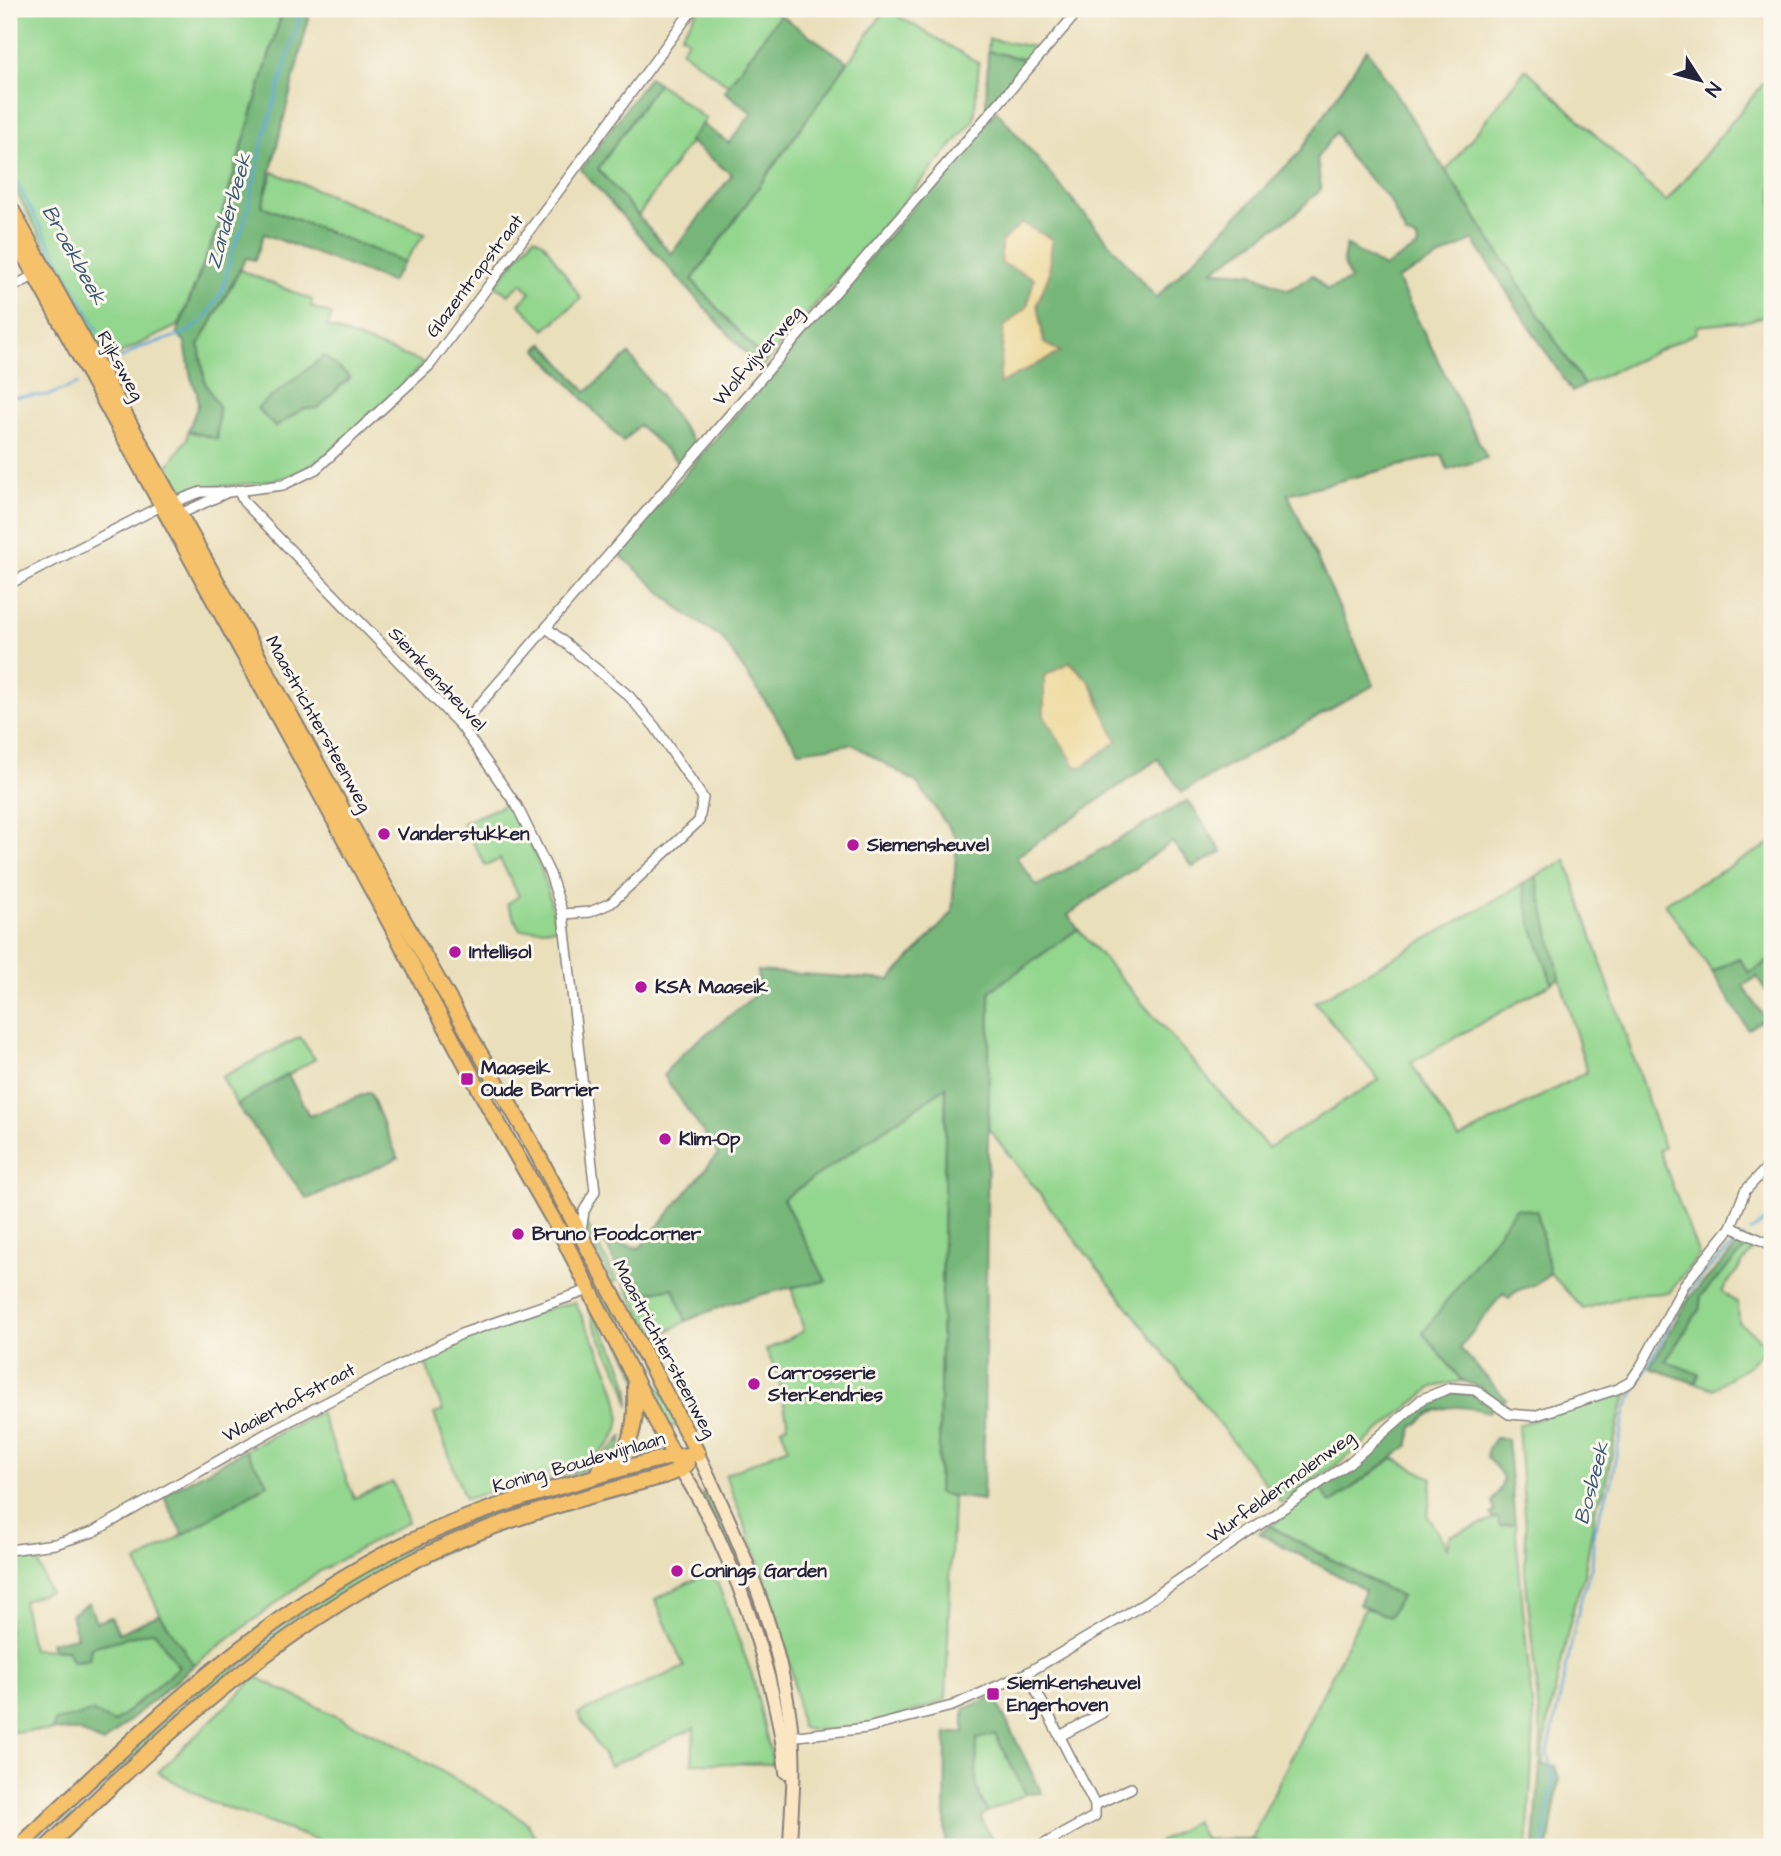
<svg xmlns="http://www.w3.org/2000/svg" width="1781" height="1856" viewBox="0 0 1781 1856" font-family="'Architects Daughter',sans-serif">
<rect width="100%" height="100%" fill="#fbf7ec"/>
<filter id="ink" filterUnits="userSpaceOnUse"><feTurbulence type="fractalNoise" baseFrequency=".0143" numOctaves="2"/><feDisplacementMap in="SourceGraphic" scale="14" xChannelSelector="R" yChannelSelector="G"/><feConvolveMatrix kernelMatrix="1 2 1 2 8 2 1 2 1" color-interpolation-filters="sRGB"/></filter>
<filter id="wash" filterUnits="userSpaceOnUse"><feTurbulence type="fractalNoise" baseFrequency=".00686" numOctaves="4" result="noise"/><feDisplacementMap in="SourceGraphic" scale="28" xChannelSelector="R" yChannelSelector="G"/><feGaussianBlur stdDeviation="1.57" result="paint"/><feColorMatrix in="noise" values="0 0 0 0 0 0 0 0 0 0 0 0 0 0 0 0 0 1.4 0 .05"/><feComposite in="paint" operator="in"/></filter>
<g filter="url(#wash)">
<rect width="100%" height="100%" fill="#eadfbb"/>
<!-- green -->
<g fill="#93d68e" stroke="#5a7c64" stroke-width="2" fill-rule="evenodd">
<polygon points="9,9 283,9 219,224 179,325 107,360 9,178 12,168"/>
<polygon points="699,9 771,9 780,15 728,85 681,50 688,40 681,35"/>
<polygon points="886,9 979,63 974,120 766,362 692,280"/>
<polygon points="989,39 1040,48 1028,60 988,51"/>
<polygon points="1526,69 1666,202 1772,73 1772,314 1747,321 1697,326 1696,333 1584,385 1446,171"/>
<polygon points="658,83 706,119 638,216 598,169"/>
<polygon points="273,172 425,234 404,262 262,206"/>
<polygon points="534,237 544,243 581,298 545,330 519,304 530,293 522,283 508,295 495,285"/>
<path d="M240 270 312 300 311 307 332 315 327 327 424 363C392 393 334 456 297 473 266 487 218 484 184 490L178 485 168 466 187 439 188 431 218 438 214 399 205 383 199 345ZM350 378 318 407 303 409Z"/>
<path d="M507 804C536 851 546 873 556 928L520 930 507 904 519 896 500 859 486 866 462 823Z"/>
<polygon points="1772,843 1772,959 1748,974 1738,958 1712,972 1665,903"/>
<polygon points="1566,860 1664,1148 1659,1150 1699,1255 1669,1293 1630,1295 1583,1309 1550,1273 1537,1211 1423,1333 1462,1381 1433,1387 1342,1461 1281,1503 988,1128 990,991 1078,929 1268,1148 1379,1080 1315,1002 1523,884 1531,923 1552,983 1411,1063 1459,1139 1587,1072 1560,978 1536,876"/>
<polygon points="300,1037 315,1059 237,1105 222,1077"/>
<path d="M946 1086 938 1493 953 1496 946 1699C915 1714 839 1735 805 1729L801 1727C789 1634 759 1561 725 1475L788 1447 781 1428 788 1425 778 1375 766 1350 804 1331 791 1287 826 1281 783 1199Z"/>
<polygon points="586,1222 617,1281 612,1283 586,1231"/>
<polygon points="573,1236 680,1423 663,1432 570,1238"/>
<polygon points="1750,1243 1756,1245 1722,1291 1738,1304 1739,1322 1768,1346 1750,1364 1714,1389 1695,1383 1699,1375 1665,1362 1699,1310 1701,1296"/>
<polygon points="673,1288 686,1321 654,1339 631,1296"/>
<polygon points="623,1292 654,1349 649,1349 620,1298"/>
<path d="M575 1302C589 1334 611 1368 618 1402 631 1458 566 1468 528 1480 507 1486 486 1493 465 1499L434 1414 443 1411 423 1357C472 1332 522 1315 575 1302Z"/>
<path d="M589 1305C604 1334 633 1372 629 1406 624 1368 594 1341 589 1305Z"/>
<polygon points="660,1360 683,1403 678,1403 657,1364"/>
<polygon points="1635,1381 1622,1406 1604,1490 1596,1506 1584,1576 1574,1605 1544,1741 1544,1765 1540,1765 1541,1735 1525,1569 1526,1529 1518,1425 1610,1396"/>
<polygon points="320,1412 354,1498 393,1482 408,1522 315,1574 194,1665 160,1614 136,1563 268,1484 245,1450"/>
<path d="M623 1436 620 1448 594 1467 545 1483V1480C575 1472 603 1461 623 1436Z"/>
<polygon points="1393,1458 1432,1478 1428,1517 1447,1547 1449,1536 1498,1518 1500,1526 1515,1523 1534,1727 1527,1847 1256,1847 1258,1842 1251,1839 1365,1608 1389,1616 1401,1597 1270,1526 1320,1489 1332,1503"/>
<path d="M654 1463 656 1472 581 1493 343 1594 280 1635 236 1669 114 1776 40 1847H26C137 1743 247 1638 380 1562 464 1514 562 1492 654 1463Z"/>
<polygon points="709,1490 744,1571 774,1653 765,1656 720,1529 702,1493"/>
<polygon points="30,1554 38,1563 49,1592 23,1601 32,1649 67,1650 89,1660 91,1647 154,1631 179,1668 114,1724 55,1721 52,1730 9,1732 9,1557"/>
<polygon points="713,1571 752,1675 773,1764 692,1763 694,1728 610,1766 578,1714 684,1667 655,1599"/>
<polygon points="256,1677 396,1745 512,1812 526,1822 542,1847 336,1847 210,1802 158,1772"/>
<polygon points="995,1734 1026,1794 987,1812 976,1787 977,1739"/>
<polygon points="1195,1821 1208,1847 1151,1847"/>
</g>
<!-- forest -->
<g fill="#76b779" stroke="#4c6c5a" stroke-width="2" fill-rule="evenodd">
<polygon points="283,9 311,9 262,206 404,262 391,282 264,234 255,260 246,258 199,345 205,383 219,407 217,439 188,431 198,405 197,392 191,378 185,342 177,333 219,224"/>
<polygon points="780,15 848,62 692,280 766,362 760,369 581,170 649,77 658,83 598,169 671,254 732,175 689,141 702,124 729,143 752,113 724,91"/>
<path d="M1367 49 1584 385 1572 392 1473 240 1397 279 1487 458 1448 470 1442 455 1288 494 1374 685 1182 792 1158 759 1016 857 1037 886 1188 800 1222 852 1193 867 1172 842 1068 915 1078 929 990 991 983 1500 938 1494 946 1087 783 1199 826 1281C777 1289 732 1300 686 1321L673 1288 631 1296 604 1241 640 1248 718 1154 664 1076C676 1050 735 1016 759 991L757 971 890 980 952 913 957 839 917 783 852 744 799 751 722 638 683 612 618 553 996 110 1156 298 1300 152ZM1336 132 1349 157 1389 199 1406 235 1417 239 1418 247 1384 267 1346 245 1343 261 1350 280 1327 290 1313 275 1288 290 1252 273 1212 271 1296 213 1321 189 1317 158ZM1049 275 1037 304 1044 343 1004 327 1027 307 1034 278ZM1070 662C1108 699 1102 702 1098 753L1084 766 1076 767Z"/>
<polygon points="988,51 1028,60 986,107"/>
<polygon points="544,343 586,392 629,354 695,444 679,463 639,425 623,442 537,349"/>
<polygon points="324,356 350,377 318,408 303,409 275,427 257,408"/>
<polygon points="1536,876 1560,978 1552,983 1531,923 1523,884"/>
<polygon points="1739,958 1749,973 1772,959 1772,1000 1757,977 1743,986 1765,1018 1748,1029 1712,972"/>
<polygon points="288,1074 309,1116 370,1092 398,1158 307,1199 237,1105"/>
<path d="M1516 1208 1537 1211 1550 1273C1535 1291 1520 1284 1509 1298L1503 1293 1460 1348 1506 1399 1500 1403 1478 1386 1462 1381 1423 1333Z"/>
<polygon points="1744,1239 1750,1243 1701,1296 1699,1310 1665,1361 1699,1374 1695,1383 1650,1368 1688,1299"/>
<path d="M1453 1392 1471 1394 1492 1407 1490 1412C1456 1405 1440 1402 1413 1427L1408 1446 1331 1503 1320 1489 1360 1460 1428 1401Z"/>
<path d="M1495 1438 1507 1439 1515 1523 1500 1526 1498 1518 1494 1519 1491 1514 1495 1512 1492 1502C1507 1479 1507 1478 1487 1458L1488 1448Z"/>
<polygon points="245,1450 268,1483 183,1535 163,1495"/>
<polygon points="1270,1526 1401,1597 1389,1617 1359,1605 1365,1590 1259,1533"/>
<polygon points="89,1603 96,1622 111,1617 119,1633 160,1614 194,1665 103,1743 78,1731 52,1730 55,1721 93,1712 114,1723 179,1667 154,1631 91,1647 89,1660 72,1661 67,1650 52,1649 50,1642 77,1637 71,1614"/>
<polygon points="994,1696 1042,1793 1026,1794 995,1734 977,1739 976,1786 987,1812 981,1817 996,1847 945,1847 946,1734 964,1732 964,1709"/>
<polygon points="1540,1765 1555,1766 1559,1780 1548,1847 1534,1847"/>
<polygon points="1204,1839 1251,1839 1259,1842 1256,1847 1208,1847"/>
</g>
<!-- sand -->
<g fill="#eeda9e" stroke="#887e6c" stroke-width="2">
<polygon points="1022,223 1052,239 1049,275 1037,304 1044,343 1061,352 999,384 1004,327 1027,307 1034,278 1001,263 1001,242"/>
<polygon points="1070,662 1090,682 1117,741 1084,766 1076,767 1044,716 1044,676"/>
</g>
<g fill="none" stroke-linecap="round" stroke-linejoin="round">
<!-- stream -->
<g stroke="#5ea8d6" stroke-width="2.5">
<polyline points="9,156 11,173 98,331"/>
<polyline points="103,340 115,362"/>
<polyline points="113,363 139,348 186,333 203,321 222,292 232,252 244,224 264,138 302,9"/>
<polyline points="9,397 49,395 77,384"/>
<polyline points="1750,1232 1772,1216"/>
<polyline points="1544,1847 1546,1818 1554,1781 1548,1752 1581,1599 1592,1565 1594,1530 1610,1485 1626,1408 1684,1297 1712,1265 1744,1236"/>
</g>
</g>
</g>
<g filter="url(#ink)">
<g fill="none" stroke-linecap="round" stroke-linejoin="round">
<!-- minor casing -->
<g stroke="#86807b" stroke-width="12">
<g id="minor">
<polyline points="9,289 35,275"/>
<polyline points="238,490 244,502 461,726 517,806 550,874 563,914 595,1191 584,1211 581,1231"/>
<polyline points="174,502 201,492 226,492"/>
<polyline points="180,514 228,492 283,485 316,469 430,365 693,9"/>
<polyline points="9,584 161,506"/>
<polyline points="547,628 629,696 655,727 703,798 699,821 611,903 590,912 563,914"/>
<polyline points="461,726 1080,9"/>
<polyline points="1731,1227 1772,1245"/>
<polyline points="9,1550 55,1544 93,1532 278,1427 461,1334 589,1290"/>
<polyline points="1027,1673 1095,1805 1095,1816 1039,1847"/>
<polyline points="1060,1736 1102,1713"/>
<polyline points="789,1737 867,1728 952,1706 1027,1673 1144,1604 1349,1463 1422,1399 1450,1388 1475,1390 1509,1414 1534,1416 1617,1389 1630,1382 1641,1366 1684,1285 1731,1227 1745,1191 1772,1162"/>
<polyline points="1095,1805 1131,1788"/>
</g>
</g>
<!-- secondary casing -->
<g stroke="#86807b" stroke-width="16">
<g id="secondary">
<path d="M698 1454C741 1543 782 1635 792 1736 796 1772 791 1810 790 1847"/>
<path d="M681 1470C732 1547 777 1680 786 1772"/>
</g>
</g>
<!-- primary casing -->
<g stroke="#86807b" stroke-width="18">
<g id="primary">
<polyline points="9,205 403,919 531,1142 698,1454"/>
<polyline points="9,228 309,773 490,1109 558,1228 681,1470"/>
<path d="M599 1469C636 1453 636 1421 635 1386"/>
<path d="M19 1847C128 1743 236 1637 368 1563 431 1528 500 1503 570 1484 612 1472 654 1457 698 1454"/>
<path d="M47 1847C165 1734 283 1623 432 1552 506 1517 586 1497 664 1476L681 1470 687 1464"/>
</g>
</g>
<!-- minor -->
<use href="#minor" stroke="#fff" stroke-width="9"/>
<!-- secondary -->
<use href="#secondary" stroke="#fbe6c4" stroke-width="12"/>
<!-- primary -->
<use href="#primary" stroke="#f5c16b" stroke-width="14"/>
</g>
</g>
<!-- markers -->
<g fill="#b5179e" stroke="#fbf7ec" stroke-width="2.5">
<circle cx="384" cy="834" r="7"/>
<circle cx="853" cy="845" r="7"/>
<circle cx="455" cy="952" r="7"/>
<circle cx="641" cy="987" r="7"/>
<rect x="460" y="1072" width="14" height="14" rx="3.5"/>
<circle cx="665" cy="1139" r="7"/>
<circle cx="518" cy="1234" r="7"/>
<circle cx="754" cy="1384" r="7"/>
<circle cx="677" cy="1571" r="7"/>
<rect x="986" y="1687" width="14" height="14" rx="3.5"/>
</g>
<g text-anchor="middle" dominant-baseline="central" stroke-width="6" stroke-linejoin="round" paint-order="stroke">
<!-- street labels -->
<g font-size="19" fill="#22223b" stroke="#fbf7ec">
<text transform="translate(475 276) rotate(-53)">Glazentrapstraat</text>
<text transform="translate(758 356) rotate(-49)">Wolfvijverweg</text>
<text transform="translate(120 366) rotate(61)">Rijksweg</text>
<text transform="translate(437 679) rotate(47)">Siemkensheuvel</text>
<text transform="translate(318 724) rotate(61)">Maastrichtersteenweg</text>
<text transform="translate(664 1349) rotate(62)">Maastrichtersteenweg</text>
<text transform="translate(289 1403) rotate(-28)">Waaierhofstraat</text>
<text transform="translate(579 1463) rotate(-16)">Koning Boudewijnlaan</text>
<text transform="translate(1281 1487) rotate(-36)">Wurfeldermolenweg</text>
</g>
<!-- poi labels -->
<g font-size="19" font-weight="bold" fill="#22223b" stroke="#fbf7ec" text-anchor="start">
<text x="398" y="834">Vanderstukken</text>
<text x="867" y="845">Siemensheuvel</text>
<text x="469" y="952">Intellisol</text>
<text x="655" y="987">KSA Maaseik</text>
<text x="481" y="1068">Maaseik<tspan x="481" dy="22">Oude Barrier</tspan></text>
<text x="679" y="1139">Klim-Op</text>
<text x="532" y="1234">Bruno Foodcorner</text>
<text x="768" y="1373">Carrosserie<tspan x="768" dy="22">Sterkendries</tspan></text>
<text x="691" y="1571">Conings Garden</text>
<text x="1007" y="1683">Siemkensheuvel<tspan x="1007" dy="22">Engerhoven</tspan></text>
</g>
<!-- water labels -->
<g font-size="21" font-style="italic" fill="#3a5879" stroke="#fbf7ec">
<text transform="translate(229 211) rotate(-74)">Zanderbeek</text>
<text transform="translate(74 255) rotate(61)">Broekbeek</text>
<text transform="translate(1592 1483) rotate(-75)">Bosbeek</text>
</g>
</g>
<!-- margin -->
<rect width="1781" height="1856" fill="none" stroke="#fbf7ec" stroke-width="35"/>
<!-- north arrow -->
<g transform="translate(1700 80) rotate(126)" stroke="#fbf7ec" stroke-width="5" paint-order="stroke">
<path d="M0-5L12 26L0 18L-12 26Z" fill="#22223b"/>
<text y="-10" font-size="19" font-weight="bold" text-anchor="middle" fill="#22223b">N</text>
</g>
</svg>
